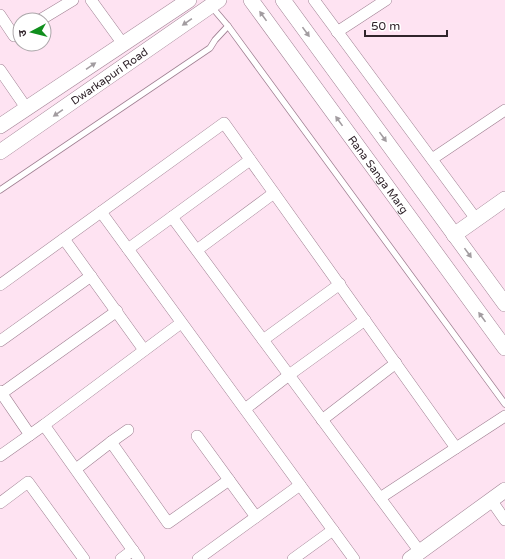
<svg xmlns="http://www.w3.org/2000/svg" width="505" height="559" viewBox="0 0 505 559" font-family="'Varela Round','Noto Sans Devanagari',sans-serif">
<rect width="100%" height="100%" fill="#fee3f2"/>
<g fill="none" stroke-linecap="round" stroke-linejoin="round">
<!-- lane casing -->
<g stroke="#a08193" stroke-width="7">
<g id="lane">
<polyline points="228,26 505,404"/>
<polyline points="0,190 210,48 215,40 228,26 211,6"/>
</g>
</g>
<!-- street casing -->
<g stroke="#a08193" stroke-width="12">
<g id="street">
<polyline points="91,0 123,44"/>
<polyline points="314,0 476,219"/>
<polyline points="0,15 14,36 20,32"/>
<polyline points="40,20 73,0"/>
<polyline points="337,32 386,0"/>
<polyline points="0,70 27,109"/>
<polyline points="432,159 505,110"/>
<polyline points="101,212 128,249"/>
<polyline points="172,217 250,160"/>
<polyline points="64,239 144,350"/>
<polyline points="197,250 274,193"/>
<polyline points="0,285 224,123 456,448 380,498"/>
<polyline points="263,340 340,284"/>
<polyline points="0,341 91,276"/>
<polyline points="0,391 30,435"/>
<polyline points="2,393 117,311"/>
<polyline points="245,409 289,375 365,320"/>
<polyline points="322,420 396,363"/>
<polyline points="44,425 139,559"/>
<polyline points="197,436 256,517"/>
<polyline points="111,442 128,430"/>
<polyline points="456,448 505,416"/>
<polyline points="0,456 44,425 181,323"/>
<polyline points="76,469 111,442 168,523 229,480"/>
<polyline points="491,500 505,520"/>
<polyline points="0,503 28,482 84,559"/>
<polyline points="121,559 133,550"/>
<polyline points="198,559 300,485"/>
<polyline points="293,559 333,530"/>
<polyline points="354,559 128,249 172,217 420,552"/>
</g>
</g>
<!-- secondary casing -->
<g stroke="#a08193" stroke-width="16">
<g id="secondary">
<path id="s1" d="M251 0 505 348"/>
<polyline points="283,0 505,304"/>
<polyline points="0,126 189,0"/>
<path id="s2" d="M0 152 219 0"/>
<polyline points="454,235 505,199"/>
<polyline points="410,559 505,490"/>
</g>
</g>
<!-- lane -->
<use href="#lane" stroke="#fff" stroke-width="5.5"/>
<!-- street -->
<use href="#street" stroke="#fff" stroke-width="11"/>
<!-- secondary -->
<use href="#secondary" stroke="#fff" stroke-width="15"/>
</g>
<!-- one-way arrows -->
<defs><path id="oneway-solid" d="M-6-.8H1V-3.2L6.5 0L1 3.2V.8H-6Z"/></defs>
<g fill="#a29ca0">
<use href="#oneway-solid" transform="translate(263 16) rotate(-126)"/>
<use href="#oneway-solid" transform="translate(187 22) rotate(145)"/>
<use href="#oneway-solid" transform="translate(306 32) rotate(54)"/>
<use href="#oneway-solid" transform="translate(91 66) rotate(-34)"/>
<use href="#oneway-solid" transform="translate(58 113) rotate(145)"/>
<use href="#oneway-solid" transform="translate(339 121) rotate(-126)"/>
<use href="#oneway-solid" transform="translate(383 137) rotate(54)"/>
<use href="#oneway-solid" transform="translate(468 253) rotate(54)"/>
<use href="#oneway-solid" transform="translate(482 317) rotate(-126)"/>
</g>
<g text-anchor="middle" dominant-baseline="central" stroke-width="3" stroke-linejoin="round" paint-order="stroke">
<!-- street labels -->
<g font-size="11" fill="#30242b" stroke="#fff">
<text stroke="none"><textPath href="#s2" startOffset="133">Dwarkapuri Road</textPath></text>
<text stroke="none"><textPath href="#s1" startOffset="216">Rana Sanga Marg</textPath></text>
</g>
</g>
<!-- north arrow -->
<g transform="translate(32 32) rotate(263)"><circle r="19" fill="#ffffff" stroke="#aca7aa"/>
<path d="M0-3L7 15L0 10L-7 15Z" fill="#108f1d"/>
<text y="-6" font-size="11" font-weight="bold" text-anchor="middle" fill="#30242b">उ</text>
</g>
<!-- scale -->
<path d="M365 30v6h82v-6" fill="none" stroke="#30242b" stroke-width="2"/>
<text x="371" y="30" font-size="12" fill="#30242b" stroke="#ffffff" stroke-width="3" paint-order="stroke">50 m</text>
</svg>
